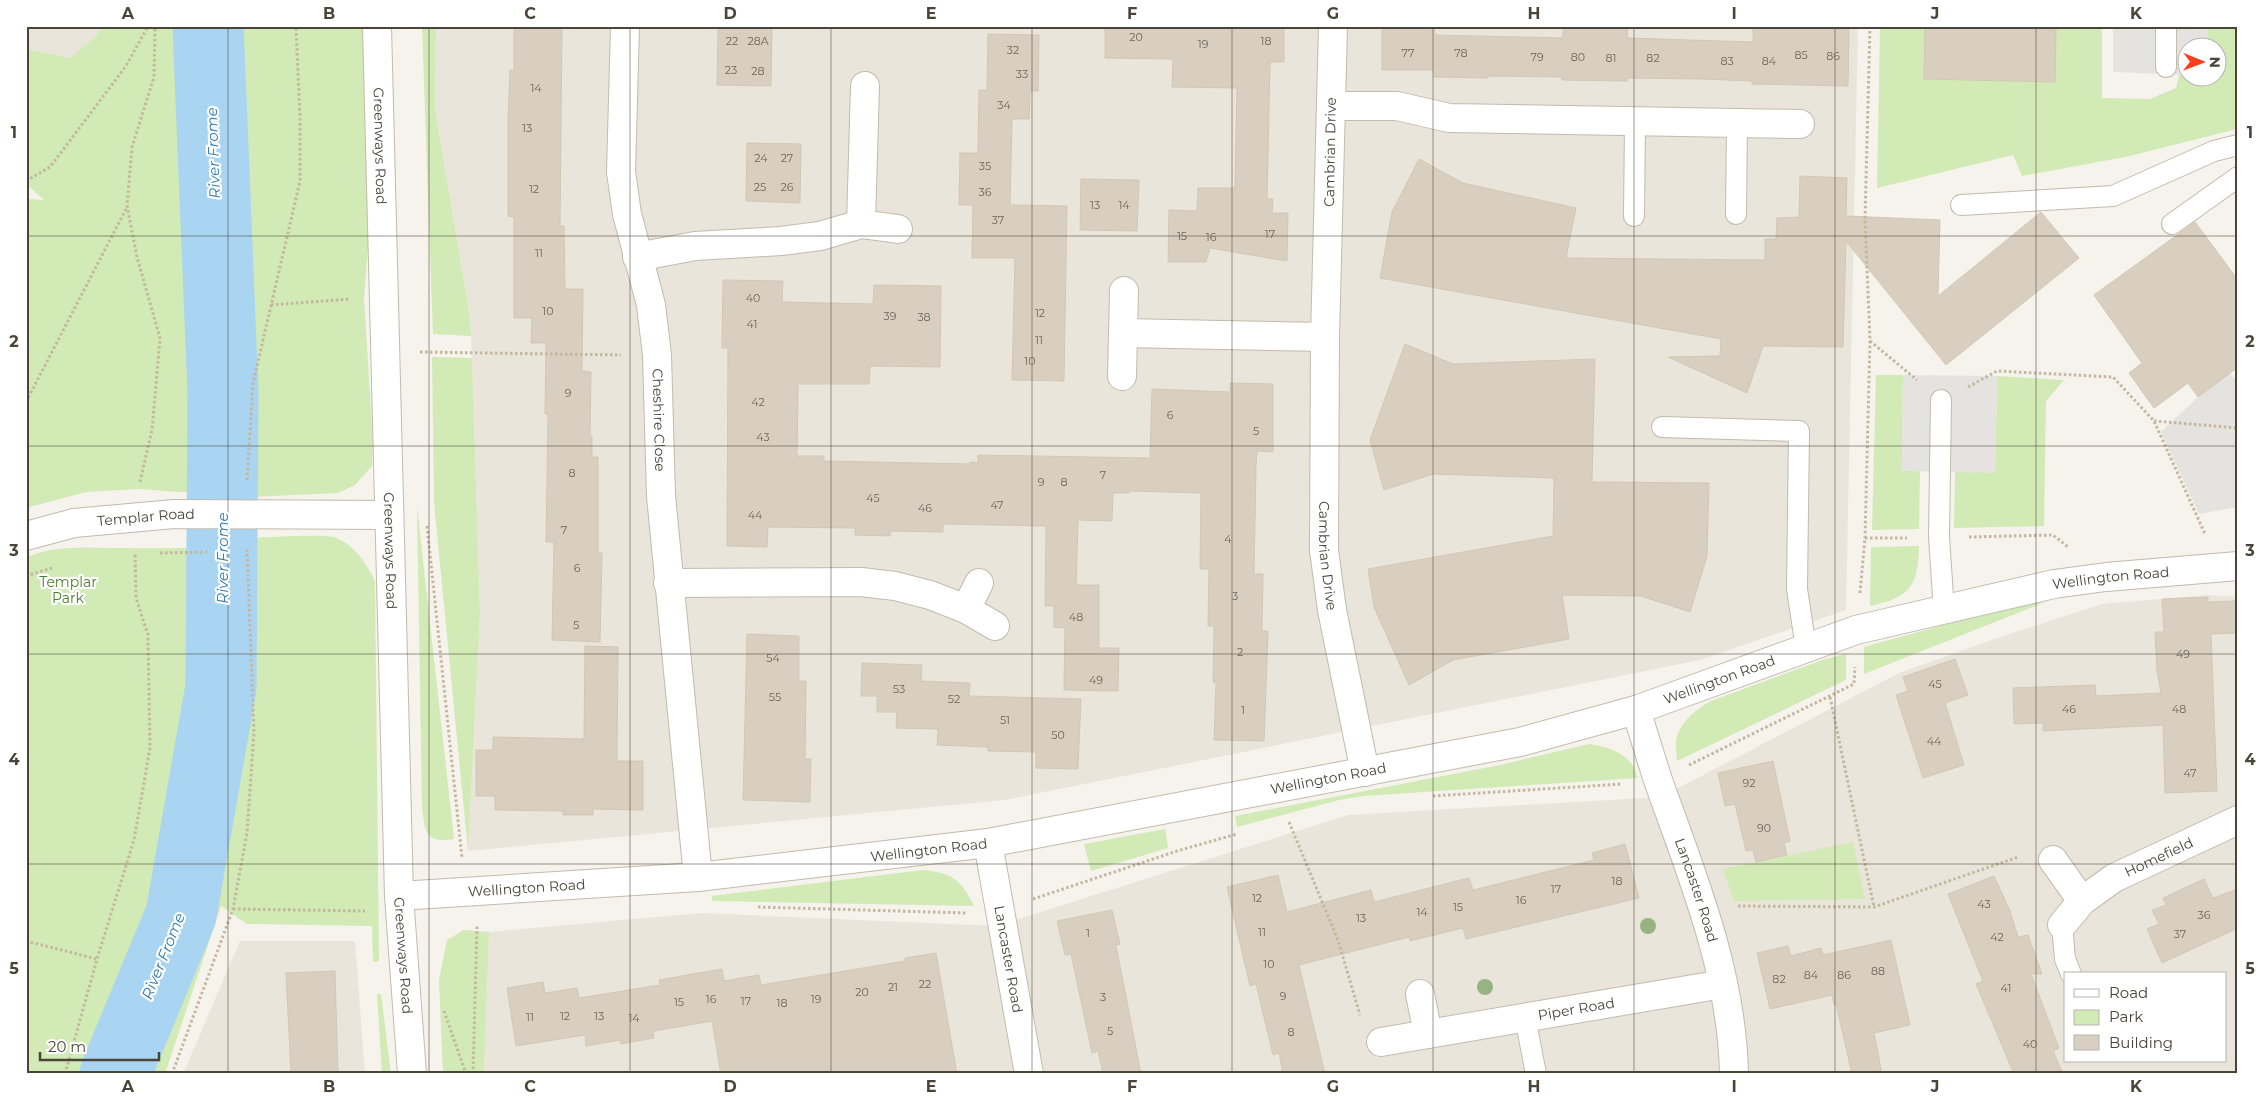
<svg xmlns="http://www.w3.org/2000/svg" width="2264" height="1100" viewBox="0 0 2264 1100" font-family="Montserrat,sans-serif">
<rect width="100%" height="100%" fill="#f6f3ec"/>
<!-- residential -->
<g fill="#eae5da" fill-rule="evenodd">
<polygon points="26,26 102,26 96,36 70,58 26,49"/>
<polygon points="436,26 1858,26 1846,610 1700,660 1005,800 468,851 480,615 472,358 470,316 435,109"/>
<path d="M2209 595 2238 597V1074H484L489 932 702 913 996 926 1348 815 1661 797 1899 673 2003 636 2102 604ZM2065 974H2225V1061H2065Z"/>
<polygon points="240,941 355,941 365,1074 183,1074"/>
</g>
<!-- green -->
<g fill="#d2eab5">
<polygon points="102,26 366,26 372,198 364,298 373,442 372,466 355,485 338,493 246,497 139,489 86,492 26,508 26,199 44,200 26,184 26,49 70,58 96,36"/>
<polygon points="422,26 436,26 435,109 470,316 471,336 433,334"/>
<polygon points="1880,26 1925,26 1925,79 2055,82 2056,27 2102,26 2102,98 2150,99 2176,88 2179,75 2186,75 2186,78 2216,78 2216,48 2208,47 2208,26 2238,26 2238,126 2233,130 2130,156 2022,176 2013,155 1877,188"/>
<polygon points="432,357 472,358 480,615 468,851 434,503"/>
<polygon points="1876,375 1903,375 1902,471 1920,471 1919,529 1872,530"/>
<polygon points="1997,376 2064,380 2046,401 2044,526 1954,528 1955,472 1995,472"/>
<path d="M417 506 454 839C426 844 425 832 422 808Z"/>
<path d="M261 537C275 537 324 534 334 537 354 544 367 564 375 581L379 961 373 962 372 926 247 924 221 906 165 1074H26V557C54 546 84 547 113 548 160 548 216 551 261 537Z"/>
<path d="M1919 546C1918 587 1910 597 1870 606L1871 547Z"/>
<polygon points="2045,602 1864,674 1864,647 1994,611"/>
<path d="M1846 654V680L1677 761C1677 755 1675 747 1676 741 1679 723 1696 709 1711 701L1825 659Z"/>
<path d="M1589 744C1607 746 1635 755 1637 778L1363 796 1339 800 1237 827 1235 816 1500 765Z"/>
<polygon points="1165,829 1168,848 1091,871 1084,844"/>
<polygon points="1853,842 1865,899 1734,901 1723,869"/>
<path d="M923 870C953 873 961 880 974 906L712 901V896Z"/>
<polygon points="464,930 489,932 484,1074 443,1074 439,980 447,940"/>
<polygon points="377,994 381,994 391,1074 382,1074"/>
</g>
<!-- parking -->
<g fill="#e5e3e0">
<polygon points="2113,26 2208,26 2208,47 2186,48 2186,75 2113,72"/>
<polygon points="2230,373 2234,378 2238,376 2238,507 2199,514 2161,432 2198,397"/>
<polygon points="1903,375 1997,376 1995,473 1902,471"/>
</g>
<g fill="none" stroke-linecap="round" stroke-linejoin="round">
<!-- river -->
<polyline stroke="#a9d4f2" stroke-width="71" points="115,1074 181,915 221,687 223,393 208,26"/>
</g>
<!-- building -->
<g fill="#d8cfc1" stroke="#d3c7b4">
<polygon points="514,26 562,26 560,226 564,226 565,289 583,289 582,371 591,372 590,436 592,436 592,457 598,457 598,553 602,553 600,642 552,640 554,542 546,542 548,414 545,414 546,343 531,343 532,318 514,318 514,217 508,216 508,121 510,70 514,70"/>
<polygon points="718,26 772,27 771,86 717,85"/>
<polygon points="1105,26 1284,26 1284,62 1270,62 1267,199 1273,199 1272,213 1288,213 1287,261 1210,248 1206,262 1168,262 1169,210 1197,211 1198,188 1235,188 1237,88 1172,87 1173,59 1105,58"/>
<polygon points="1563,26 1628,26 1627,38 1753,42 1753,26 1849,26 1848,86 1752,84 1752,81 1701,79 1627,78 1627,81 1562,80 1562,77 1488,76 1488,78 1434,77 1434,70 1382,70 1382,27 1434,27 1435,35 1563,38"/>
<polygon points="1925,26 2056,26 2055,82 1924,79"/>
<polygon points="988,34 1039,35 1038,91 1030,91 1029,119 1012,119 1010,205 1067,206 1064,381 1012,380 1015,258 972,258 973,205 959,205 960,153 978,153 979,90 987,90"/>
<polygon points="747,143 801,144 800,203 746,201"/>
<polygon points="1419,159 1463,183 1576,208 1566,258 1765,260 1765,239 1776,239 1777,218 1799,217 1800,176 1847,178 1846,216 1940,220 1938,296 2041,212 2079,258 1946,365 1846,241 1843,347 1763,346 1747,393 1668,357 1720,356 1721,339 1380,278 1392,212"/>
<polygon points="1081,179 1139,180 1137,231 1080,230"/>
<polygon points="2195,222 2238,280 2238,367 2198,397 2188,383 2154,408 2129,373 2142,363 2094,295"/>
<polygon points="723,280 783,281 782,302 873,304 874,285 941,286 940,367 870,366 869,384 798,384 797,456 824,456 824,461 970,464 970,462 978,463 978,455 1150,458 1152,389 1230,392 1230,383 1273,384 1273,452 1257,451 1256,466 1254,574 1263,574 1262,631 1268,631 1264,741 1214,740 1216,683 1213,682 1214,626 1208,626 1209,569 1200,569 1201,493 1130,491 1129,493 1113,493 1112,521 1078,520 1076,585 1099,585 1099,648 1119,648 1118,691 1064,690 1065,628 1054,627 1054,606 1045,606 1046,526 943,524 943,532 890,531 890,536 855,535 855,528 768,527 767,547 727,546 728,348 722,348"/>
<polygon points="1405,344 1453,364 1595,359 1592,482 1709,483 1707,556 1690,612 1641,596 1562,595 1569,639 1453,660 1409,685 1374,607 1368,569 1553,536 1554,478 1433,474 1384,490 1370,440"/>
<polygon points="2208,597 2208,602 2238,601 2238,633 2211,634 2217,791 2165,793 2163,725 2043,731 2043,723 2014,724 2013,688 2095,685 2096,696 2161,693 2157,671 2155,632 2164,632 2162,599"/>
<polygon points="747,634 799,636 799,681 806,681 805,759 811,759 810,802 743,800"/>
<polygon points="585,646 618,647 617,761 643,761 643,810 593,809 593,815 563,815 563,811 495,810 495,796 476,796 476,750 493,750 493,737 584,739"/>
<polygon points="1955,659 1968,695 1945,703 1964,765 1923,778 1896,695 1908,691 1903,677"/>
<polygon points="862,663 922,665 921,681 970,683 969,696 1081,699 1078,769 1036,768 1036,752 988,751 988,747 937,745 938,729 896,728 897,712 877,712 877,696 861,696"/>
<polygon points="1773,761 1790,841 1784,843 1787,855 1756,862 1753,850 1746,851 1735,804 1725,806 1718,773"/>
<polygon points="1625,844 1639,898 1466,939 1463,928 1410,941 1409,937 1299,965 1325,1074 1283,1074 1279,1053 1273,1055 1256,984 1250,986 1227,887 1278,875 1287,912 1371,890 1374,902 1469,878 1473,890 1594,860 1592,853"/>
<polygon points="1994,876 2010,911 2018,937 2028,935 2042,974 2031,974 2059,1048 2053,1051 2063,1074 2014,1074 1976,984 1983,981 1948,894"/>
<polygon points="2204,879 2213,898 2238,889 2238,928 2162,963 2147,929 2159,924 2152,910 2166,905 2163,898"/>
<polygon points="1112,910 1120,944 1116,945 1141,1074 1103,1074 1098,1051 1092,1053 1071,954 1065,955 1057,921"/>
<polygon points="1891,940 1910,1025 1874,1033 1882,1074 1852,1074 1836,1004 1834,1005 1832,995 1770,1009 1757,953 1788,946 1791,956 1821,948 1823,955"/>
<polygon points="936,953 957,1074 721,1074 712,1021 653,1031 654,1038 621,1044 620,1040 586,1046 585,1035 516,1046 507,988 543,982 545,993 577,988 579,998 660,985 659,980 722,969 724,981 759,975 761,985 905,961 905,958"/>
<polygon points="335,971 338,1074 291,1074 286,973"/>
</g>
<g fill="none" stroke-linecap="round" stroke-linejoin="round">
<!-- lane casing -->
<g stroke="#c2bbae" stroke-width="22">
<g id="lane">
<polyline points="2166,67 2166,26"/>
<polyline points="1961,205 2113,196 2214,151 2238,145"/>
<polyline points="1736,214 1737,123"/>
<polyline points="1634,216 1635,122"/>
<polyline points="2172,224 2238,177"/>
<polyline points="1941,400 1939,537 1944,611"/>
<polyline points="1662,427 1799,431 1797,589 1806,648"/>
<polyline points="2062,925 2065,959 2071,974"/>
<polyline points="1525,1017 1536,1074"/>
</g>
</g>
<!-- street casing -->
<g stroke="#c2bbae" stroke-width="30">
<g id="street">
<path id="s1" d="M377 26 399 896 412 1074"/>
<path id="s2" d="M625 26 621 172 627 214 651 305 657 355 661 496 698 877"/>
<path id="s3" d="M1333 26 1325 337 1324 550 1332 610 1365 772"/>
<polyline points="1331,106 1397,106 1449,118 1800,124"/>
<polyline points="861,224 865,86"/>
<polyline points="637,257 695,246 781,241 820,236 861,224 898,229"/>
<polyline points="1123,333 1325,337"/>
<polyline points="1122,376 1124,291"/>
<path id="s4" d="M26 536 74 523 174 514 388 515"/>
<polyline points="668,583 861,582 895,586 930,595 966,609 995,626"/>
<polyline points="966,609 979,583"/>
<path id="s5" d="M1636 710C1644 735 1651 759 1659 783 1693 878 1732 972 1734 1074"/>
<path id="s6" d="M988 843 1029 1074"/>
<polyline points="2053,860 2082,901"/>
<path id="s7" d="M399 896 698 877 988 843 1520 742 1636 710 1856 630 2054 584 2106 577 2238 566"/>
<path id="s8" d="M2062 925 2082 901 2114 878 2238 820"/>
<polyline points="1420,994 1428,1034"/>
<path id="s9" d="M1381 1042 1723 984"/>
</g>
</g>
<!-- path -->
<g stroke="#c4b79f" stroke-width="3" stroke-dasharray="2.5 2.5" stroke-linecap="butt">
<polyline points="26,181 50,167 126,66 148,26"/>
<polyline points="271,305 350,299"/>
<polyline points="1870,341 1917,380"/>
<polyline points="420,352 621,355"/>
<polyline points="1968,387 1997,371 2113,377 2154,421 2205,534"/>
<polyline points="26,402 127,207"/>
<polyline points="2154,421 2238,428"/>
<polyline points="247,480 253,383 300,181 300,119 296,26"/>
<polyline points="140,482 152,430 160,338 137,257 127,206 132,147 154,77 155,26"/>
<polyline points="427,526 462,858"/>
<polyline points="1969,537 2053,535 2068,547"/>
<polyline points="1865,538 1907,538"/>
<polyline points="160,553 207,552"/>
<polyline points="26,576 52,568"/>
<polyline points="1860,593 1865,538 1870,340 1865,219 1870,26"/>
<polyline points="1830,697 1874,907"/>
<polyline points="1689,765 1854,684 1855,667"/>
<polyline points="1433,796 1622,784"/>
<polyline points="1289,822 1338,940 1360,1015"/>
<polyline points="1033,899 1177,851 1237,834"/>
<polyline points="1738,906 1874,907 2018,857"/>
<polyline points="758,907 966,913"/>
<polyline points="233,909 365,911"/>
<polyline points="26,941 97,959"/>
<polyline points="444,1011 466,1074"/>
<polyline points="65,1074 97,959 134,840 150,748 148,635 136,598 135,553"/>
<polyline points="172,1074 233,909 247,833 254,732 247,549"/>
<polyline points="473,1074 477,924"/>
</g>
<!-- lane -->
<use href="#lane" stroke="#fff" stroke-width="20"/>
<!-- street -->
<use href="#street" stroke="#fff" stroke-width="28"/>
</g>
<!-- trees -->
<g fill="#97b381">
<circle cx="1648" cy="926" r="8"/>
<circle cx="1485" cy="987" r="8"/>
</g>
<!-- grid -->
<path fill="none" stroke="#4b4439" stroke-width="1" stroke-opacity="0.55" d="M228 26V1074M429 26V1074M630 26V1074M831 26V1074M1032 26V1074M1232 26V1074M1433 26V1074M1634 26V1074M1835 26V1074M2036 26V1074M26 236H2238M26 446H2238M26 654H2238M26 864H2238"/>
<g text-anchor="middle" dominant-baseline="central" stroke-width="4.5" stroke-linejoin="round" paint-order="stroke">
<!-- number labels -->
<g font-size="11" fill="#6e675b">
<text x="1136" y="37">20</text>
<text x="732" y="41">22</text>
<text x="758" y="41">28A</text>
<text x="1266" y="41">18</text>
<text x="1203" y="44">19</text>
<text x="1013" y="50">32</text>
<text x="1408" y="53">77</text>
<text x="1461" y="53">78</text>
<text x="1801" y="55">85</text>
<text x="1833" y="56">86</text>
<text x="1537" y="57">79</text>
<text x="1578" y="57">80</text>
<text x="1611" y="58">81</text>
<text x="1653" y="58">82</text>
<text x="1727" y="61">83</text>
<text x="1769" y="61">84</text>
<text x="731" y="70">23</text>
<text x="758" y="71">28</text>
<text x="1022" y="74">33</text>
<text x="536" y="88">14</text>
<text x="1004" y="105">34</text>
<text x="527" y="128">13</text>
<text x="761" y="158">24</text>
<text x="787" y="158">27</text>
<text x="985" y="166">35</text>
<text x="760" y="187">25</text>
<text x="787" y="187">26</text>
<text x="534" y="189">12</text>
<text x="985" y="192">36</text>
<text x="1095" y="205">13</text>
<text x="1124" y="205">14</text>
<text x="998" y="220">37</text>
<text x="1270" y="234">17</text>
<text x="1182" y="236">15</text>
<text x="1211" y="237">16</text>
<text x="539" y="253">11</text>
<text x="753" y="298">40</text>
<text x="548" y="311">10</text>
<text x="1040" y="313">12</text>
<text x="890" y="316">39</text>
<text x="924" y="317">38</text>
<text x="752" y="324">41</text>
<text x="1039" y="340">11</text>
<text x="1030" y="361">10</text>
<text x="568" y="393">9</text>
<text x="758" y="402">42</text>
<text x="1170" y="415">6</text>
<text x="1256" y="431">5</text>
<text x="763" y="437">43</text>
<text x="572" y="473">8</text>
<text x="1103" y="475">7</text>
<text x="1041" y="482">9</text>
<text x="1064" y="482">8</text>
<text x="873" y="498">45</text>
<text x="997" y="505">47</text>
<text x="925" y="508">46</text>
<text x="755" y="515">44</text>
<text x="564" y="530">7</text>
<text x="1228" y="539">4</text>
<text x="577" y="568">6</text>
<text x="1235" y="596">3</text>
<text x="1076" y="617">48</text>
<text x="576" y="625">5</text>
<text x="1240" y="652">2</text>
<text x="2183" y="654">49</text>
<text x="773" y="658">54</text>
<text x="1096" y="680">49</text>
<text x="1935" y="684">45</text>
<text x="899" y="689">53</text>
<text x="775" y="697">55</text>
<text x="954" y="699">52</text>
<text x="2069" y="709">46</text>
<text x="2179" y="709">48</text>
<text x="1243" y="710">1</text>
<text x="1005" y="720">51</text>
<text x="1058" y="735">50</text>
<text x="1934" y="741">44</text>
<text x="2190" y="773">47</text>
<text x="1749" y="783">92</text>
<text x="1764" y="828">90</text>
<text x="1617" y="881">18</text>
<text x="1556" y="889">17</text>
<text x="1257" y="898">12</text>
<text x="1521" y="900">16</text>
<text x="1984" y="904">43</text>
<text x="1458" y="907">15</text>
<text x="1422" y="912">14</text>
<text x="2204" y="915">36</text>
<text x="1361" y="918">13</text>
<text x="1262" y="932">11</text>
<text x="1088" y="933">1</text>
<text x="2180" y="934">37</text>
<text x="1997" y="937">42</text>
<text x="1269" y="964">10</text>
<text x="1878" y="971">88</text>
<text x="1811" y="975">84</text>
<text x="1844" y="975">86</text>
<text x="1779" y="979">82</text>
<text x="925" y="984">22</text>
<text x="893" y="987">21</text>
<text x="2006" y="988">41</text>
<text x="862" y="992">20</text>
<text x="1283" y="996">9</text>
<text x="1103" y="997">3</text>
<text x="711" y="999">16</text>
<text x="816" y="999">19</text>
<text x="746" y="1001">17</text>
<text x="679" y="1002">15</text>
<text x="782" y="1003">18</text>
<text x="565" y="1016">12</text>
<text x="599" y="1016">13</text>
<text x="530" y="1017">11</text>
<text x="634" y="1018">14</text>
<text x="1110" y="1031">5</text>
<text x="1291" y="1032">8</text>
<text x="2030" y="1044">40</text>
</g>
<!-- street labels -->
<g font-size="14" fill="#4b4439" stroke="#fff">
<text stroke="none"><textPath href="#s1" startOffset="120">Greenways Road</textPath></text>
<text transform="translate(1330 152) rotate(-89)">Cambrian Drive</text>
<text stroke="none"><textPath href="#s2" startOffset="398">Cheshire Close</textPath></text>
<text stroke="none"><textPath href="#s4" startOffset="122">Templar Road</textPath></text>
<text stroke="none"><textPath href="#s1" startOffset="525">Greenways Road</textPath></text>
<text stroke="none"><textPath href="#s3" startOffset="530">Cambrian Drive</textPath></text>
<text stroke="none"><textPath href="#s7" startOffset="1748">Wellington Road</textPath></text>
<text stroke="none"><textPath href="#s7" startOffset="1342">Wellington Road</textPath></text>
<text stroke="none"><textPath href="#s7" startOffset="938">Wellington Road</textPath></text>
<text stroke="none"><textPath href="#s7" startOffset="532">Wellington Road</textPath></text>
<text stroke="none"><textPath href="#s8" startOffset="120">Homefield</textPath></text>
<text stroke="none"><textPath href="#s7" startOffset="128">Wellington Road</textPath></text>
<text stroke="none"><textPath href="#s5" startOffset="190">Lancaster Road</textPath></text>
<text stroke="none"><textPath href="#s1" startOffset="930">Greenways Road</textPath></text>
<text stroke="none"><textPath href="#s6" startOffset="118">Lancaster Road</textPath></text>
<text stroke="none"><textPath href="#s9" startOffset="198">Piper Road</textPath></text>
</g>
<!-- park labels -->
<g font-size="14" fill="#4a7f2a" stroke="#fff">
<text x="68" y="582">Templar<tspan x="68" dy="16">Park</tspan></text>
</g>
<!-- water labels -->
<g font-size="15" font-style="italic" fill="#2e7ab2" stroke="#fff">
<text transform="translate(213 153) rotate(-92)">River Frome</text>
<text transform="translate(222 558) rotate(-90)">River Frome</text>
<text transform="translate(163 956) rotate(-68)">River Frome</text>
</g>
</g>
<!-- border -->
<rect width="2264" height="1100" fill="none" stroke="#ffffff" stroke-width="55"/>
<!-- legend -->
<rect x="2064" y="972" width="162" height="90" fill="#ffffff" stroke="#b7b4b0"/>
<rect x="2074" y="989" width="25" height="8" fill="#ffffff" stroke="#b7b4b0"/>
<text x="2109" y="998" font-size="15" fill="#4b4439">Road</text>
<rect x="2074" y="1010" width="25" height="15" fill="#d2eab5" stroke="#b7b4b0"/>
<text x="2109" y="1022" font-size="15" fill="#4b4439">Park</text>
<rect x="2074" y="1035" width="25" height="15" fill="#d8cfc1" stroke="#b7b4b0"/>
<text x="2109" y="1048" font-size="15" fill="#4b4439">Building</text>
<!-- north arrow -->
<g transform="translate(2202 62) rotate(91)"><circle r="24" fill="#ffffff" stroke="#b7b4b0"/>
<path d="M0-4L9 19L0 12L-9 19Z" fill="#fc3f1d"/>
<text y="-8" font-size="14" font-weight="bold" text-anchor="middle" fill="#4b4439">N</text>
</g>
<!-- scale -->
<path d="M40 1052v8h119v-8" fill="none" stroke="#4b4439" stroke-width="2.5"/>
<text x="48" y="1052" font-size="15" fill="#4b4439" stroke="#ffffff" stroke-width="4" paint-order="stroke">20 m</text>
<rect x="28" y="28" width="2208" height="1044" fill="none" stroke="#4b4439" stroke-width="2"/>
<g font-size="16" text-anchor="middle" font-weight="bold" fill="#4b4439">
<text x="128" y="19">A</text>
<text x="329" y="19">B</text>
<text x="530" y="19">C</text>
<text x="730" y="19">D</text>
<text x="931" y="19">E</text>
<text x="1132" y="19">F</text>
<text x="1333" y="19">G</text>
<text x="1534" y="19">H</text>
<text x="1734" y="19">I</text>
<text x="1935" y="19">J</text>
<text x="2136" y="19">K</text>
<text x="14" y="138">1</text>
<text x="2250" y="138">1</text>
<text x="14" y="347">2</text>
<text x="2250" y="347">2</text>
<text x="14" y="556">3</text>
<text x="2250" y="556">3</text>
<text x="14" y="765">4</text>
<text x="2250" y="765">4</text>
<text x="14" y="974">5</text>
<text x="2250" y="974">5</text>
<text x="128" y="1092">A</text>
<text x="329" y="1092">B</text>
<text x="530" y="1092">C</text>
<text x="730" y="1092">D</text>
<text x="931" y="1092">E</text>
<text x="1132" y="1092">F</text>
<text x="1333" y="1092">G</text>
<text x="1534" y="1092">H</text>
<text x="1734" y="1092">I</text>
<text x="1935" y="1092">J</text>
<text x="2136" y="1092">K</text>
</g>
</svg>
